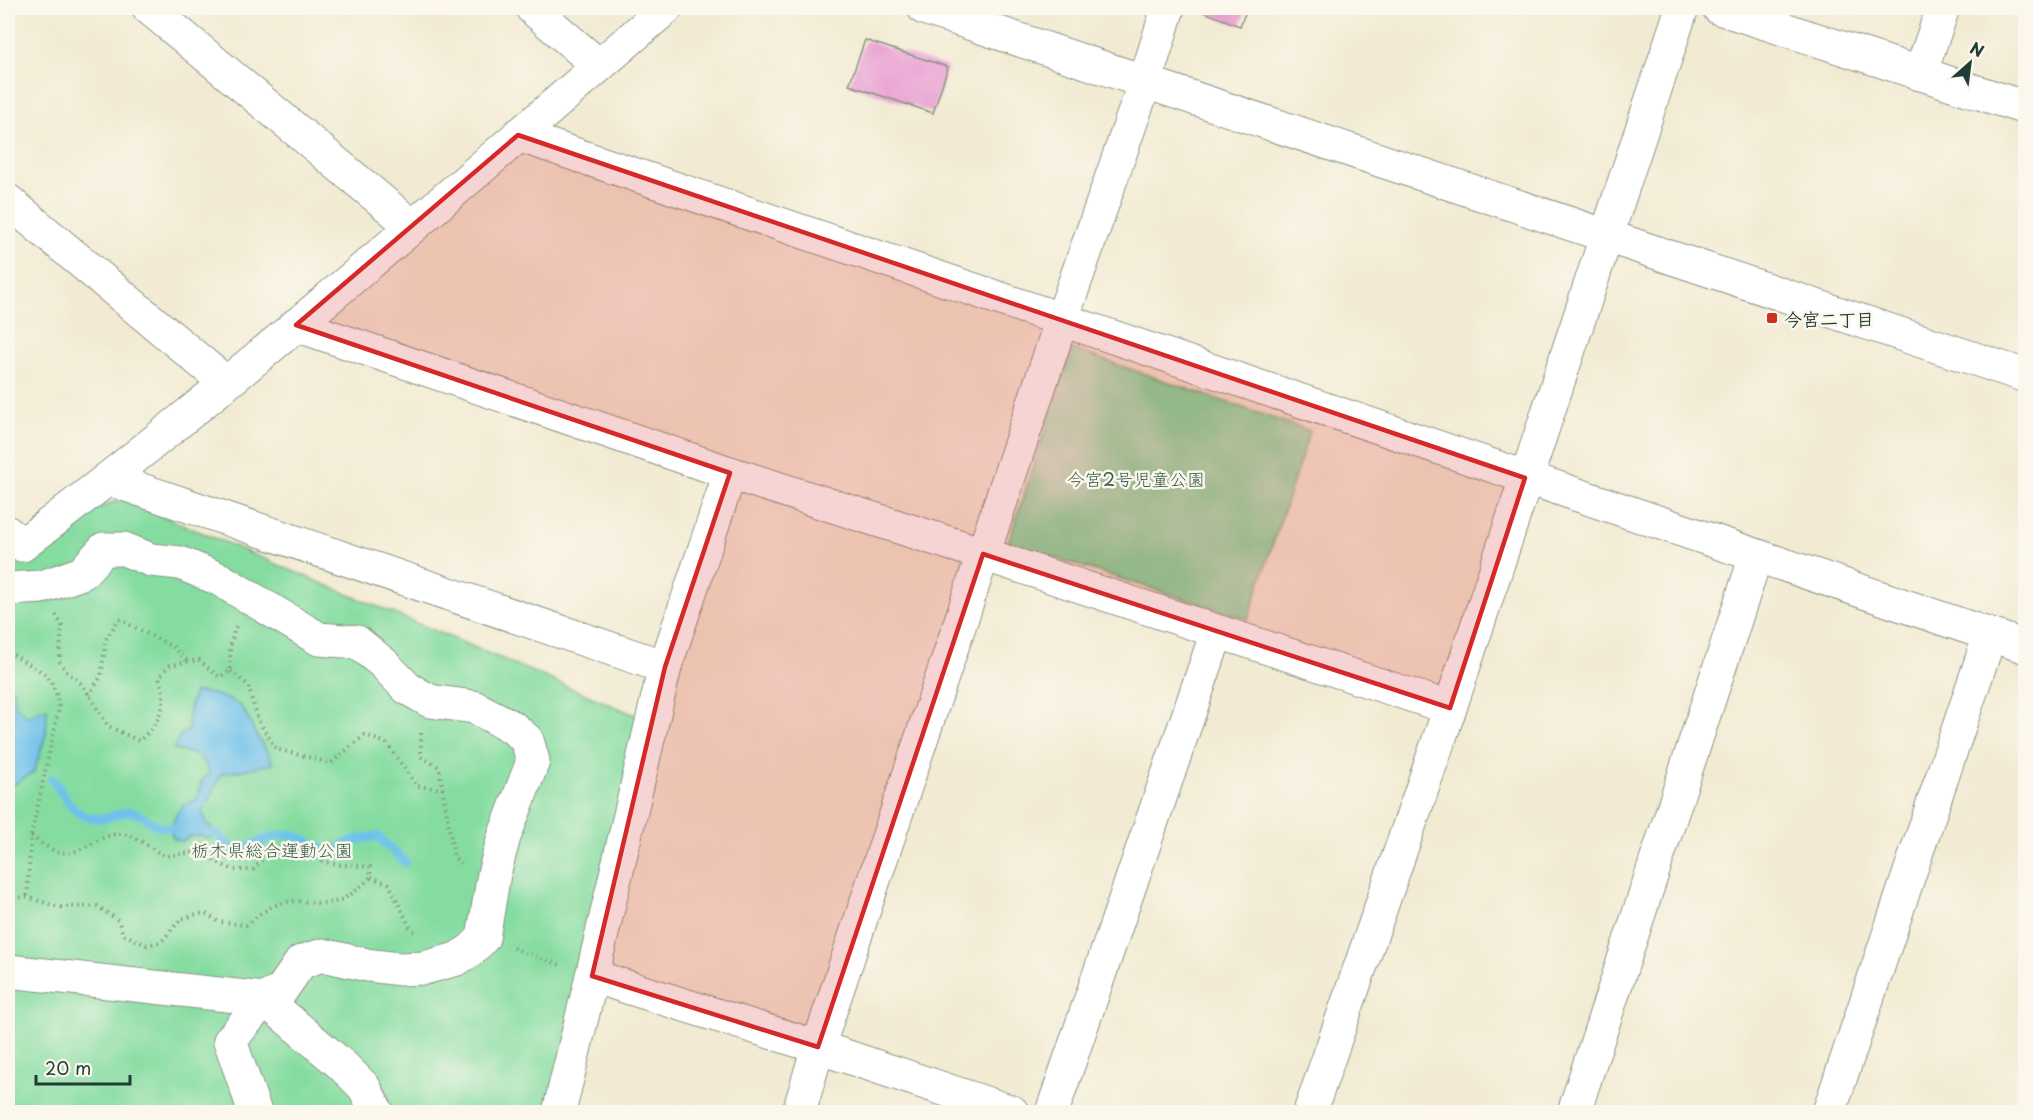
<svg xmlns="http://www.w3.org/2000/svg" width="2033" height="1120" viewBox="0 0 2033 1120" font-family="'Playpen Sans','Klee One',sans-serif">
<rect width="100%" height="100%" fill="#fbf7ec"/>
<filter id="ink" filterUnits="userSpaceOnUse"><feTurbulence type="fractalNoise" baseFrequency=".0167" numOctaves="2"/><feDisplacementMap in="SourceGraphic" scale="12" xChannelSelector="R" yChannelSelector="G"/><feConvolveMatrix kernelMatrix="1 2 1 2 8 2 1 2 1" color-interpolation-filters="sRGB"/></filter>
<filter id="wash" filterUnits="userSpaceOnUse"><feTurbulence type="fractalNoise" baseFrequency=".008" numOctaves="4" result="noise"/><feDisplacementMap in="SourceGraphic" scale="24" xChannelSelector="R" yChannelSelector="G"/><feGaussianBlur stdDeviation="1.35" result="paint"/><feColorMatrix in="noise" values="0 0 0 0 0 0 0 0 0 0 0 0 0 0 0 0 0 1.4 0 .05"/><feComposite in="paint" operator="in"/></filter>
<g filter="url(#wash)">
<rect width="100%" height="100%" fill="#f2ead2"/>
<!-- green -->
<g fill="#84dca0" stroke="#528c6a" stroke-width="1.5">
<polygon points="1072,349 1310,431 1248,619 1008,543"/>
<polygon points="122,499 649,721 549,1112 8,1112 8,533 14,539"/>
</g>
<!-- water -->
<g fill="#6ec1ea" stroke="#467f8f" stroke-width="1.5">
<polygon points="8,684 14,690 15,705 27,716 47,708 46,734 34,772 8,788"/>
<path d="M194 692C207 692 237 698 244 711 249 719 252 728 257 736 263 746 270 753 273 764L221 774 209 801 202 811 206 822 216 833 210 839 202 836H190C184 842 181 842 173 838L170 828C177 814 180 803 197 800L201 782 210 773C200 750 194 756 174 749L180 735 189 730 188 714Z"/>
</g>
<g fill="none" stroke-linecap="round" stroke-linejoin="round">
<!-- stream -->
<g stroke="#6ec1ea" stroke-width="9">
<path d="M52 779C70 800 70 820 104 818 113 817 123 811 132 812 147 816 152 828 170 828"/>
<polyline points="216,833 229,846 245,847 278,835 295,835 323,849 335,851 350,841 377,836 405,862"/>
</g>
</g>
<g id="blocks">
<!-- building -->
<g fill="#e89ed2">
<polygon points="1203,8 1247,8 1240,26 1201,11"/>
<polygon points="865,40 948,67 933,113 849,85"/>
</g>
</g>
</g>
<g filter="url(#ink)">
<use href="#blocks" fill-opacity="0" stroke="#889483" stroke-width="1.5"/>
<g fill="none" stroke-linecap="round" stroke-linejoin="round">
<!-- minor casing -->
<g stroke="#889483" stroke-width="35">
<g id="minor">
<polyline points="149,8 412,226"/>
<polyline points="532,8 599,66"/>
<polyline points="924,8 2026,376"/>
<polyline points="1719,8 2026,108"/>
<polyline points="1920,74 1943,8"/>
<polyline points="518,135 2026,647"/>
<polyline points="8,201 225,382"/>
<polyline points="296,325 730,473 983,554 1450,708"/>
<polyline points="109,479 665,667 592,976 818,1047 1012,1112"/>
<path d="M8 533 22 545C245 376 455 190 666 8"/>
<polyline points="8,589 42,587 82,573 104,549 124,549 151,560 180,563 219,579 319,639 357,642 383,663 407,688 421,696 430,701 474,707 512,727 527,740 533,761 504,837 494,874 483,938 471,950 457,959 424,968 399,969 367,965 323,955 301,962 281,991 264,999 230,1041 255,1112"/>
<polyline points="665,667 730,473"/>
<polyline points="8,971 264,999 343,1066 364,1087 377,1112"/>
<polyline points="559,1112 592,976"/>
<polyline points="799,1112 818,1047 1062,319 1145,82 1168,8"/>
<polyline points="1052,1112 1217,632"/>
<polyline points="1310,1112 1450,708 1682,8"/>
<polyline points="1574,1112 1756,556"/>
<polyline points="1829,1112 1990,635"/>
</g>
</g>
<!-- path -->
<g stroke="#889483" stroke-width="4" stroke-dasharray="1.5 4.5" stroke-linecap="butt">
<path d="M56 615 62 626 59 661 67 672 83 685 108 726 139 741C160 722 169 705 159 677L170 665 199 660 219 677 231 671C229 654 230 642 236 626"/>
<path d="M8 651C36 671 54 669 59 708L31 836 27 897"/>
<polyline points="231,671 248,685 258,720 276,749 331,763 365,735 386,743 417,786 443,789"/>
<polyline points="89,695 101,676 106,639 119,619 173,647 187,661"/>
<polyline points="421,733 421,757 439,767 454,857 462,865"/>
<polyline points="371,877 389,884 411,929 418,934"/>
<path d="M8 898 27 897 58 907 97 906 118 920 123 934 146 945 161 942 180 920 193 915 205 913 219 922 246 925C257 917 268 906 282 903 295 899 305 902 319 903 342 905 355 892 371 877L370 867C355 865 337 866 323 861 288 851 281 837 253 870H233L197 852 164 856C150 848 138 836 122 834 99 832 79 860 55 851 47 847 38 841 31 836"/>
<polyline points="513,948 563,966"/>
</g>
<!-- minor -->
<use href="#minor" stroke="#fff" stroke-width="33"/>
</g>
</g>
<!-- marked area -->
<path fill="#d62828" fill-opacity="0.2" stroke="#d62828" stroke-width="4.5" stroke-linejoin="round" d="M518 135 1525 478 1450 708 983 554 818 1047 592 976 665 667 730 473 296 325Z"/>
<!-- markers -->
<rect fill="#c8321e" stroke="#fbf7ec" stroke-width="2" x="1766" y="312" width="12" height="12" rx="3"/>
<g text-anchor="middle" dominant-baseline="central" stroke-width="5" stroke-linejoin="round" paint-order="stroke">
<!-- poi labels -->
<g font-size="18" font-weight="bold" fill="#1f3d34" stroke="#fbf7ec" text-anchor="start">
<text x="1784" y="318">今宮二丁目</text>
</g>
<!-- park labels -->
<g font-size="18" fill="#335d4a" stroke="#fbf7ec">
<text x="1136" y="478">今宮2号児童公園</text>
<text x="272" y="849">栃木県総合運動公園</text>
</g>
</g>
<!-- margin -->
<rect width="2033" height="1120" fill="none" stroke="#fbf7ec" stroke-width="30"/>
<!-- north arrow -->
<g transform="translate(1970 63) rotate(28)" stroke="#fbf7ec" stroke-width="4.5" paint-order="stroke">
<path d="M0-4.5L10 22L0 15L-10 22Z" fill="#1f3d34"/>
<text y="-9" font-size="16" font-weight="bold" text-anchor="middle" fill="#1f3d34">N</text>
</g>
<!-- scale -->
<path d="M36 1075v9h94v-9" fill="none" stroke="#1f3d34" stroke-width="3"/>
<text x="45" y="1075" font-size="18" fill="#1f3d34" stroke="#fbf7ec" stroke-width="4.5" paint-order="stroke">20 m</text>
</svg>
